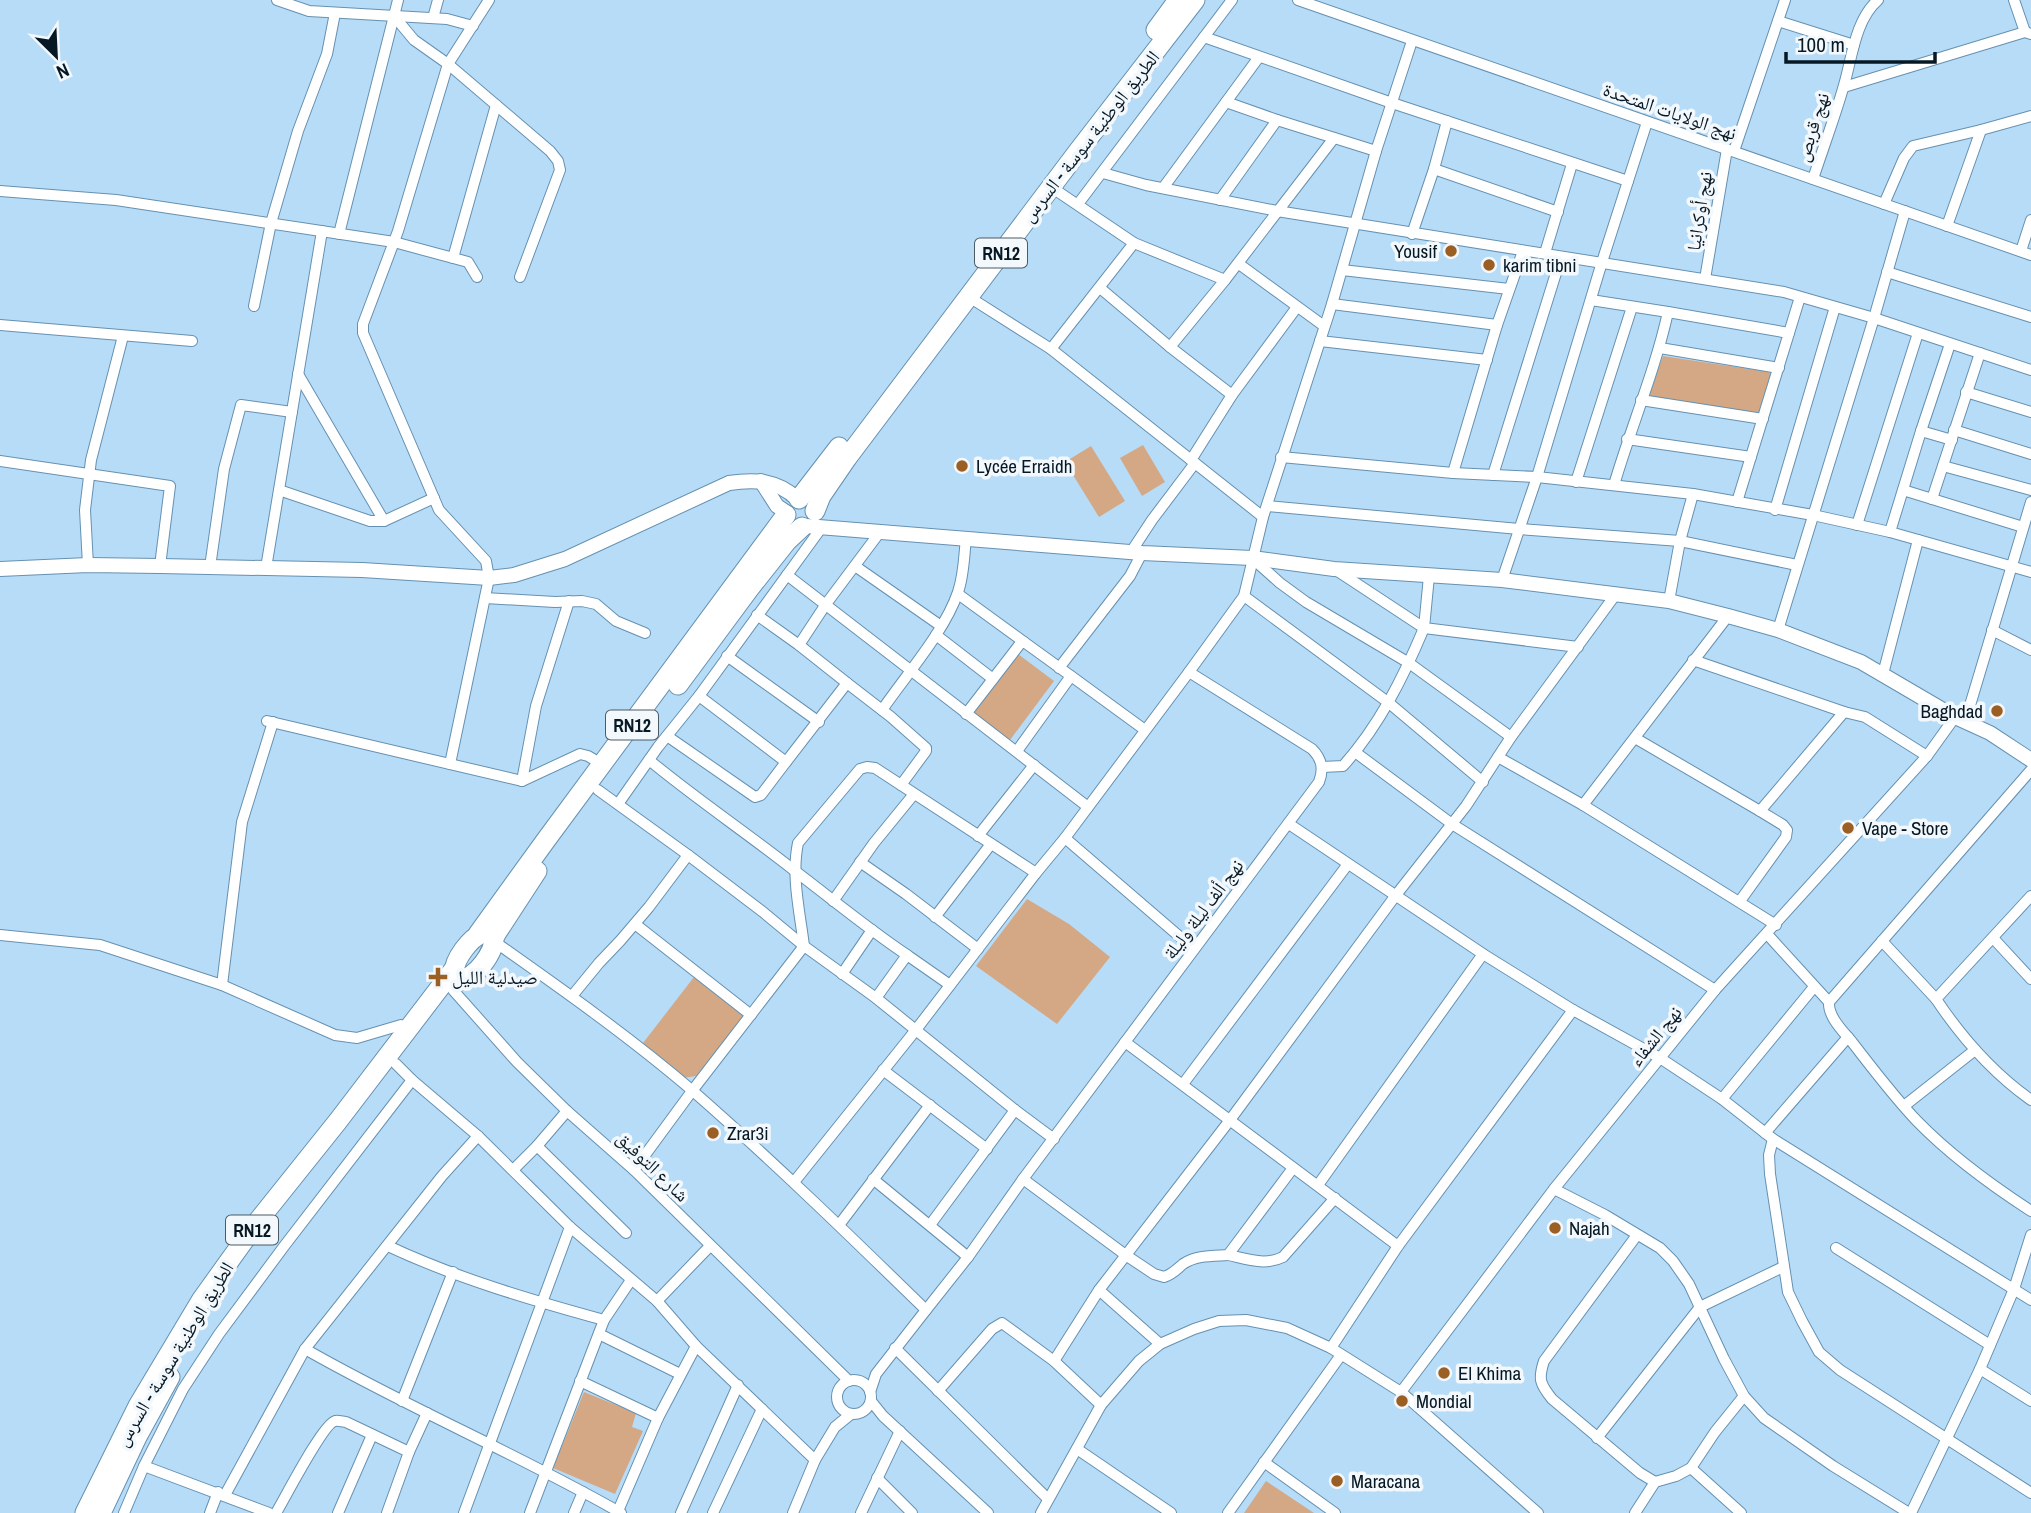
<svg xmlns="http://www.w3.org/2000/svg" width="2031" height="1513" viewBox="0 0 2031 1513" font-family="'Archivo Narrow','Noto Naskh Arabic',sans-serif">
<rect width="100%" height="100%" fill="#b7dcf8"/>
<!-- green -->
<g fill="#d4a884">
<polygon points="1663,356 1769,372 1772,376 1761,413 1653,398 1649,394"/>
<polygon points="1143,445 1165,482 1142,496 1120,458"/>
<polygon points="1091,446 1125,501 1099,517 1065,462"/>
<polygon points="1018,654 1054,681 1010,740 974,713"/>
<polygon points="1027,899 1069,924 1110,957 1057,1024 976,966"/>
<polygon points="694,977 745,1015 696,1076 683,1078 643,1043"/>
<polygon points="584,1392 636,1413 632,1427 643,1431 615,1494 553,1468"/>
<polygon points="1266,1481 1314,1513 1244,1513"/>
</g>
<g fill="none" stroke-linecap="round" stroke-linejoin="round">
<!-- street casing -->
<g stroke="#6591b1" stroke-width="12">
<g id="street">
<polyline points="277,0 309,11 447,19 473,26"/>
<polyline points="1298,0 2031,255"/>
<polyline points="2014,0 2025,32"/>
<polyline points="394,16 414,40 448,64 550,151 558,161 560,170 520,277"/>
<polyline points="433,18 438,0"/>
<polyline points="1778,21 1854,45"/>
<polyline points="1204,37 1392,103 1628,181"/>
<polyline points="1844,87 2025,32 2031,34"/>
<polyline points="1226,102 1277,120 1376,151"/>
<polyline points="1734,151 1785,0"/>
<polyline points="1434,169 1558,212"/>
<polyline points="1103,173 1146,185 1277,211 1784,292 1874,318 2031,370"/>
<path d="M1813 179C1823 148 1835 117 1844 85 1852 58 1855 20 1878 0"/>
<polyline points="1051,187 1134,243 1225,280 1334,138"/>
<polyline points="1163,188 1259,57"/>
<polyline points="0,191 116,200 394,242 468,262 477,277"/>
<polyline points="1220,200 1277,120"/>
<polyline points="1078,204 1232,0"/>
<polyline points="1884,204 1904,158 1913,146 1981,130 2031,116"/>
<polyline points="1947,226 1981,130"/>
<polyline points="339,234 398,0"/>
<polyline points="1412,234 1434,169 1447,121"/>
<polyline points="2021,251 2031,220"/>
<polyline points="1545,253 1572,164"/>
<polyline points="453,258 496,105"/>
<polyline points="1239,264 1324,326"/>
<polyline points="1342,270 1509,289"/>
<polyline points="1887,272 2031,317"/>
<polyline points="1705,279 1727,149"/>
<polyline points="1100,288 1170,347"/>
<polyline points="969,297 1051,349 1263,517"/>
<polyline points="1591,300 1668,312"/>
<polyline points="1332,304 1497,325"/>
<polyline points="254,306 271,223 298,131 327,54 335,13"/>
<polyline points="0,325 192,341"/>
<polyline points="1789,333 1800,297"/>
<polyline points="1320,341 1487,360"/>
<polyline points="1660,348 1779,368"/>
<polyline points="1051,349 1134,243"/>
<polyline points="298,374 384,521"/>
<polyline points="1966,392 2031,412"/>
<polyline points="1232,395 1297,307"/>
<polyline points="1641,400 1763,419"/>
<polyline points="1954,430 2031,454"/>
<polyline points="1921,431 1950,344"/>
<polyline points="1627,439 1751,457"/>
<polyline points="1281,457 1453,473 1537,477 1693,494 1813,515 1890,532 2031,572"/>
<polyline points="1191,460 1232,395 1170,347 1225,280"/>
<polyline points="0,461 170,486 160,566"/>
<polyline points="1943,466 2031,490"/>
<polyline points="1453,473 1497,325 1523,251"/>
<polyline points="1493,475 1561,257"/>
<polyline points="1576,482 1632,307"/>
<path d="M1614 485C1631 427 1655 371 1668 312L1789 333 1737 502"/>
<polyline points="279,490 370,521 384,521 434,498"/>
<polyline points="1903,490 2023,527"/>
<polyline points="1932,499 1980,353"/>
<polyline points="1267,506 1519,529 1680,541 1797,565"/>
<polyline points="1775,510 1835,307"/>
<polyline points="1857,525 1918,333"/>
<polyline points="1890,532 1921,431 1952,440"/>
<polyline points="1131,552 1152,520 1195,463"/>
<polyline points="1252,558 1280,583 1306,602 1409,663 1511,737"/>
<polyline points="88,565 85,510 91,460 123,336"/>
<polyline points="855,566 941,626"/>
<polyline points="210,567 224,469 241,405 292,412"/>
<polyline points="266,568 322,231"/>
<polyline points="787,575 1088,807"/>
<polyline points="1429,576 1424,628 1578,647"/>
<polyline points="1502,580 1537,477 1602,262 1647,122"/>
<polyline points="958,594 1024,642"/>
<polyline points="1244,596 1389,703 1483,782"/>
<polyline points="485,598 555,602 582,601 596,604 616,621 645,633"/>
<polyline points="1669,601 1680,541 1693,494"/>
<polyline points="1778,630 1874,318 1905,211"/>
<polyline points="1992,630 2031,650"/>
<polyline points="936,635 993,679"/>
<polyline points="799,645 826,604 880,532"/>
<polyline points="727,656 819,722"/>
<polyline points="1693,660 1844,712 1865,717 1927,756"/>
<polyline points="1059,668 1130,576 1142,553"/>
<polyline points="1883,674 1918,540"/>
<polyline points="1071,676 1145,730"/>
<polyline points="847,683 891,717 926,748 926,751 901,785"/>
<polyline points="699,696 786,762 847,683 799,645 757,615"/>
<path d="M882 710C906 675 945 631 958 592 964 575 964 556 966 538"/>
<polyline points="966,714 1020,644 1024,642 1071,676 1017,751"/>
<polyline points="267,721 522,781 580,754 588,756 603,765"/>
<polyline points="1965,722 2031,502"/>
<polyline points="667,736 755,797 761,795 786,762"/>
<polyline points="1635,738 1760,811 1783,825 1787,830 1786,837 1740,901"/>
<polyline points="1355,752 1452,824 1715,990"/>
<polyline points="1498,757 1583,805 1776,925"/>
<path d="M649 760C696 799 747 833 795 871 832 899 868 929 907 955L876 998"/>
<polyline points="450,764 489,578 486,561 439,510 363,333 363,324 398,231 448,64 489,0"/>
<path d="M1322 767 1343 766C1379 726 1403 678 1424 628L1336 570"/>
<path d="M2031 770 1829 1002C1828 1017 1843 1031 1852 1042 1873 1069 1894 1097 1917 1121 1951 1156 1991 1185 2031 1211"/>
<polyline points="522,781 536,706 569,601"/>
<polyline points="598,790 688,855 763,912 804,946 876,998 1015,1110 1054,1139"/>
<polyline points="618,804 658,747 699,696 822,527"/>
<polyline points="1583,805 1728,616"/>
<polyline points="1760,811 1844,712"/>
<polyline points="1289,824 1483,954 1573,1010 1660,1058 1722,1099 1773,1139 2031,1300"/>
<polyline points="978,836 1034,765"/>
<polyline points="1065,838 1194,949"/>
<polyline points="860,862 906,894 978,949"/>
<path d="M2031 896 1936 999C1962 1038 1993 1073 2031 1100"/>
<polyline points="833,901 874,843 914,794"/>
<polyline points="935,917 991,844"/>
<polyline points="635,924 751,1015"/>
<polyline points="1767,934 1829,1002"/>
<polyline points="0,935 100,945 222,985 335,1035 357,1038 401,1025 408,1028"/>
<polyline points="1993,938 2031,979"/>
<polyline points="1882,941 1936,999"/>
<path d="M495 942C563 990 631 1038 694 1092 774 1162 850 1236 926 1310L876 1374 870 1392"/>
<polyline points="907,955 950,985"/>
<polyline points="842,974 872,930"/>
<polyline points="222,985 242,822 273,722"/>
<polyline points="453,990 517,1062 567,1111 634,1170 849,1381"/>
<polyline points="572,996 599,963 620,941 649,907 688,855"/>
<polyline points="1125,1042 1398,1246"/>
<polyline points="396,1064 412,1080 478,1136 570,1227 657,1301 696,1346 815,1460"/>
<polyline points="883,1070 987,1149"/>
<polyline points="1183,1084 1348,864"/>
<polyline points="1722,1099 1814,987"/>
<polyline points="1904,1106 1975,1050"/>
<polyline points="1765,1133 1848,1037"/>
<polyline points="1773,1139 1769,1155 1770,1174 1788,1292 1802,1321 1819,1352 1840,1370 2031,1493"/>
<polyline points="537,1146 626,1233"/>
<polyline points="513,1170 537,1146 567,1111"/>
<path d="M634 1170 692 1091 804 946C800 913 791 876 798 843L860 769 867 767 875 768 1036 873"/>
<polyline points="873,1179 968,1257"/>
<path d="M1023 1179 1127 1256 1154 1274 1164 1277C1173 1274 1177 1269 1183 1264 1196 1255 1213 1256 1228 1255L1293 1168"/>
<polyline points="794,1182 915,1031 1036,873 1065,838 1189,672"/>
<polyline points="1318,1185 1483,954"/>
<polyline points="1554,1189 1605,1215 1660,1248 1673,1261 1689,1284 1724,1359 1744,1396 1764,1418 1833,1466 1909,1513"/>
<polyline points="839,1225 930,1105"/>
<polyline points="930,1225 1015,1110"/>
<path d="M1637 1235 1544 1361C1538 1379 1540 1384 1552 1399L1640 1473 1655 1482"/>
<path d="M388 1246C456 1278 531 1300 604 1320"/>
<polyline points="1836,1248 1990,1345"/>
<path d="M1228 1255C1247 1259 1265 1266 1283 1257L1335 1198"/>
<polyline points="1099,1290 1160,1344"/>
<polyline points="657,1301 710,1246"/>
<path d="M926 1310 968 1257 1023 1179 1319 782C1324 769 1322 759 1312 749L1189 672 1244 596 1263 517 1332 304 1376 151 1412 41"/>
<polyline points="599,1334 680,1374"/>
<polyline points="895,1348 1048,1499"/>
<polyline points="1331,1348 1398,1246 1573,1010"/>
<path d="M305 1349C408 1408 518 1454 621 1513"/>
<polyline points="1054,1361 1099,1290 1230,1120 1396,895 1466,806 1511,737 1616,594"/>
<polyline points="1980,1369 2031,1401"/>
<circle cx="854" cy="1397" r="17"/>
<polyline points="580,1381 658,1418"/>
<polyline points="938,1391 992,1329 1002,1323 1054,1361 1101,1405"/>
<polyline points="1401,1392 1554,1189 1715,990 1927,756 1955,717"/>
<polyline points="402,1401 453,1272"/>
<polyline points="871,1401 883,1416 988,1513"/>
<polyline points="1597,1438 1700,1307 1783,1267"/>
<polyline points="1077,1449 1171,1513"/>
<polyline points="409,1452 427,1413"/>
<polyline points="1264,1462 1335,1513"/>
<polyline points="144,1466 269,1513"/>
<polyline points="1691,1468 1741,1513"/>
<polyline points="877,1478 912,1513"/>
<polyline points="225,1495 305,1349 442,1176 478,1136"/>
<polyline points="618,1511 658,1418 696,1346"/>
<polyline points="124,1513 144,1466 183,1389 219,1334 285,1245 412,1080"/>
<polyline points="210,1513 218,1492"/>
<path d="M276 1513C285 1498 323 1424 335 1421 338 1420 343 1422 346 1422L409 1452 387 1513"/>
<polyline points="338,1513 372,1435"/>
<polyline points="464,1513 570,1227"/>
<polyline points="530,1513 604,1320 631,1280"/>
<polyline points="574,1513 583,1492"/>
<polyline points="681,1513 738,1385"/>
<polyline points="713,1513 762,1409"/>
<polyline points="793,1513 815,1460 835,1427 851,1414"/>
<polyline points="861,1513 900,1431"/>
<polyline points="1041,1513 1101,1405 1139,1361 1160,1344 1194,1329 1219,1321 1246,1320 1287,1328 1331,1348 1401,1392 1538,1513"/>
<polyline points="1228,1513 1341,1355"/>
<polyline points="1635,1513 1655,1482 1676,1476 1691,1468 1715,1432 1744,1396"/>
<polyline points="1911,1513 1980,1369 2014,1289 2031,1235"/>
</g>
</g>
<!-- secondary casing -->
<g stroke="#6591b1" stroke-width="16">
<g id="secondary">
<polyline points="761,481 777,506 786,512"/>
<polyline points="806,526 1142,553 1252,558 1334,569 1502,580 1669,601 1728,616 1778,630 1861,662 1955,717 1990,733 2031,760"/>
<path d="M0 569 88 565 160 566 362 570 489 578 514 575 565 559 729 483C754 479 778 480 797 499"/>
</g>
</g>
<!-- highway casing -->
<g stroke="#6591b1" stroke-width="21">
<g id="highway">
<polyline points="1156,30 1178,0"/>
<polyline points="799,499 839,447"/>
<polyline points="815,511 821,496 847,458 1076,154 1195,0"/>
<polyline points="678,685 749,589 787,541 802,527"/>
<path d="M483 933 491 935 494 937C495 952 475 979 460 980L454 973C454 959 470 938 483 933Z"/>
<polyline points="478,934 546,840 786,515"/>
<polyline points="494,937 537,871"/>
<polyline points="85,1513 138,1406 202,1299 258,1221 338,1121 454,969"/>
<polyline points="101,1513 137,1437 170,1377"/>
</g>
</g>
<!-- street -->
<use href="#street" stroke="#fff" stroke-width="10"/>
<!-- secondary -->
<use href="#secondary" stroke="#fff" stroke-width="14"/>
<!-- highway -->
<use href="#highway" stroke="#fff" stroke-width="19"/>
</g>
<!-- markers -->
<g fill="#9c5f23" stroke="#f3f8fc" stroke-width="2.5">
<circle cx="1451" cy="251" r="7"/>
<circle cx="1489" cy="265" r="7"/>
<circle cx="962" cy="466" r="7"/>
<circle cx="1997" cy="711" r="7"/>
<circle cx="1848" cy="828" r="7"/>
<path d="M434.5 966.5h7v7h7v7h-7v7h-7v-7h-7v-7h7z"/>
<circle cx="713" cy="1133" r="7"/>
<circle cx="1555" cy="1228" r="7"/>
<circle cx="1444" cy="1373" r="7"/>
<circle cx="1402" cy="1401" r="7"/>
<circle cx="1337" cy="1481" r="7"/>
</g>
<g text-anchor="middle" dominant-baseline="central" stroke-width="7" stroke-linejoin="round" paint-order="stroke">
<!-- shield labels -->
<g fill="#f3f8fc" stroke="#4d5b65" stroke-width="2">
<rect x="975" y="238.5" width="52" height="29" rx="5"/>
<rect x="606" y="710.5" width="52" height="29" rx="5"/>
<rect x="226" y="1215.5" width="52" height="29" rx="5"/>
</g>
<g font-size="18" font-weight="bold" fill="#061824">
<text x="1001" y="253">RN12</text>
<text x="632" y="725">RN12</text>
<text x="252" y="1230">RN12</text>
</g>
<!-- street labels -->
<g font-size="19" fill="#061824" stroke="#f3f8fc">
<text transform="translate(1670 111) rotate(19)">نهج الولايات المتحدة</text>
<text transform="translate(1812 127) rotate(-72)">نهج قربص</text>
<text transform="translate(1090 136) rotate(-52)">الطريق الوطنية سوسة - السرس</text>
<text transform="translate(1699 211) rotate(-81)">نهج أوكرانيا</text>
<text transform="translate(1203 909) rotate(-53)">نهج ألف ليلة وليلة</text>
<text transform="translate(1655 1036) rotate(-51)">نهج الشفاء</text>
<text transform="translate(653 1166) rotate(44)">شارع التوفيق</text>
<text transform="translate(174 1354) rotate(-59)">الطريق الوطنية سوسة - السرس</text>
</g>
<!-- poi labels -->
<g font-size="19" fill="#061824" stroke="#f3f8fc" text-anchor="start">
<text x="1437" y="251" text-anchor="end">Yousif</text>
<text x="1503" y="265">karim tibni</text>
<text x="976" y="466">Lycée Erraidh</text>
<text x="1983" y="711" text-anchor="end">Baghdad</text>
<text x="1862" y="828">Vape - Store</text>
<text x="452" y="977">صيدلية الليل</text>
<text x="727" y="1133">Zrar3i</text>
<text x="1569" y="1228">Najah</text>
<text x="1458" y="1373">El Khima</text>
<text x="1416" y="1401">Mondial</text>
<text x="1351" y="1481">Maracana</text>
</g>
</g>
<!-- north arrow -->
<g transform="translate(56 56) rotate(156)" stroke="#f3f8fc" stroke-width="5" paint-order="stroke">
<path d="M0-5L12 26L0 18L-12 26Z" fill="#061824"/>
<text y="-10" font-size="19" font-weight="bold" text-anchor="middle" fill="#061824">N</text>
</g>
<!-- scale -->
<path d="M1786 52v10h149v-10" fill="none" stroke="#061824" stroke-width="3.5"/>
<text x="1797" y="52" font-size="21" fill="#061824" stroke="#f3f8fc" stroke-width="5" paint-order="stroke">100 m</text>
</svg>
